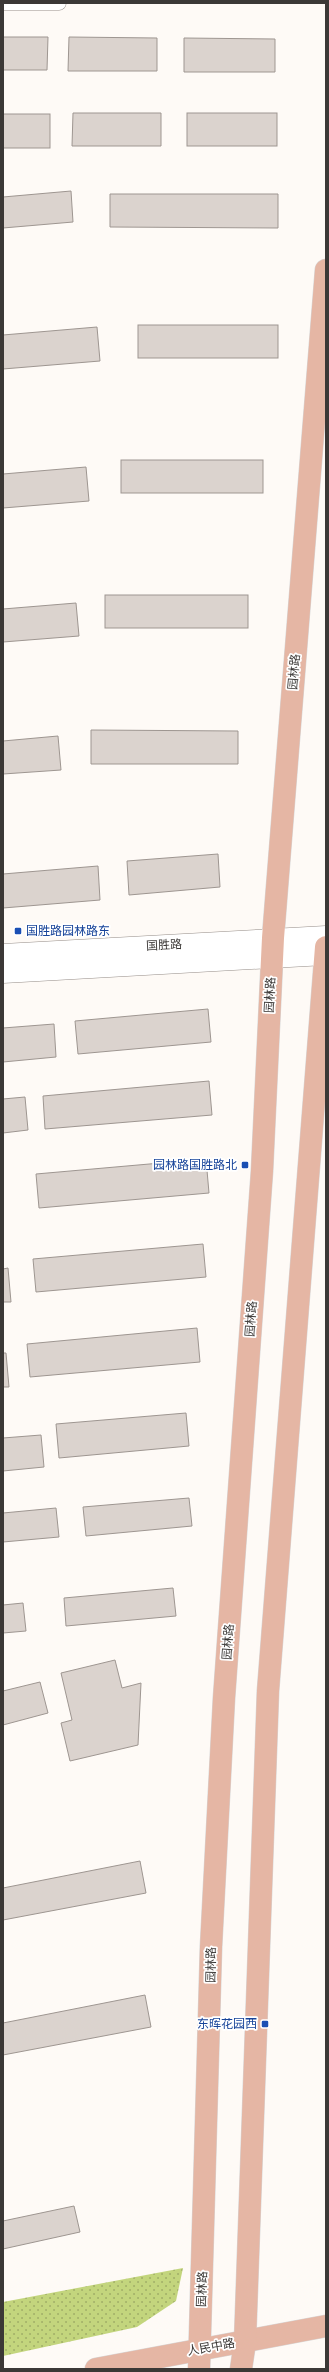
<svg xmlns="http://www.w3.org/2000/svg" width="329" height="2372" viewBox="0 0 329 2372" font-family="'Archivo Narrow','Noto Sans SC',sans-serif">
<defs>
<pattern id="grass-dots" width="8" height="8" patternUnits="userSpaceOnUse"><rect width="8" height="8" fill="#c3d57d"/><path d="M2 2h.1M6 6h.1" fill="none" stroke="#a0ae67" stroke-width="1.8" stroke-linecap="round"/></pattern>
</defs>
<rect width="100%" height="100%" fill="#fefaf6"/>
<!-- grass -->
<polygon fill="url(#grass-dots)" points="183,2268 176,2301 137,2327 3,2356 3,2302"/>
<!-- building -->
<g fill="#dbd3ce" stroke="#9e9691">
<polygon points="3,37 48,37 47,70 3,70"/>
<polygon points="69,37 157,38 157,71 68,71"/>
<polygon points="184,38 275,39 275,72 184,72"/>
<polygon points="73,113 161,113 161,146 72,146"/>
<rect x="187" y="113" width="90" height="33"/>
<rect x="3" y="114" width="47" height="34"/>
<polygon points="71,191 73,222 3,228 3,197"/>
<polygon points="110,194 278,194 278,228 110,227"/>
<rect x="138" y="325" width="140" height="33"/>
<polygon points="97,327 100,361 3,369 3,335"/>
<rect x="121" y="460" width="142" height="33"/>
<polygon points="86,467 89,501 3,508 3,474"/>
<rect x="105" y="595" width="143" height="33"/>
<polygon points="76,603 79,636 3,642 3,609"/>
<polygon points="91,730 238,731 238,764 91,764"/>
<polygon points="58,736 61,770 3,774 3,741"/>
<polygon points="218,854 220,887 129,895 127,861"/>
<polygon points="98,866 100,900 3,908 3,874"/>
<polygon points="208,1009 211,1042 78,1054 75,1021"/>
<polygon points="54,1024 56,1057 3,1062 3,1028"/>
<polygon points="209,1081 212,1115 45,1129 43,1096"/>
<polygon points="25,1097 28,1130 3,1133 3,1099"/>
<polygon points="206,1159 209,1193 39,1208 36,1174"/>
<polygon points="203,1244 206,1277 36,1292 33,1259"/>
<polygon points="8,1268 11,1302 3,1302 3,1269"/>
<polygon points="197,1328 200,1362 30,1377 27,1344"/>
<polygon points="3,1353 6,1353 9,1387 3,1387"/>
<polygon points="186,1413 189,1446 59,1458 56,1424"/>
<polygon points="41,1435 44,1467 3,1471 3,1438"/>
<polygon points="189,1498 192,1526 86,1536 83,1507"/>
<polygon points="56,1508 59,1537 3,1542 3,1513"/>
<polygon points="173,1588 176,1616 66,1626 64,1598"/>
<polygon points="23,1603 26,1631 3,1633 3,1605"/>
<polygon points="115,1660 122,1688 141,1683 138,1745 70,1761 61,1723 72,1720 61,1673"/>
<polygon points="40,1682 48,1713 3,1725 3,1691"/>
<polygon points="140,1861 146,1893 3,1920 3,1888"/>
<polygon points="145,1995 151,2027 3,2055 3,2023"/>
<polygon points="74,2206 80,2232 3,2249 3,2221"/>
</g>
<g fill="none" stroke-linecap="round" stroke-linejoin="round">
<!-- street casing -->
<g stroke="#968e89" stroke-width="15">
<polyline id="street" points="3,3 59,3"/>
</g>
<!-- secondary casing -->
<g stroke="#968e89" stroke-width="21">
<g id="secondary">
<polyline points="3,954 326,936"/>
<polyline points="3,973 325,955"/>
</g>
</g>
<!-- primary casing -->
<g stroke="#d8d7d7" stroke-width="23">
<g id="primary">
<polyline points="96,2369 326,2326"/>
<polyline points="199,2369 211,1947 224,1698 262,1171 273,938 326,270"/>
<polyline points="241,2369 245,2342 268,1691 326,947"/>
</g>
</g>
<!-- street -->
<use href="#street" stroke="#fff" stroke-width="14"/>
<!-- secondary -->
<use href="#secondary" stroke="#fff" stroke-width="20"/>
<!-- primary -->
<use href="#primary" stroke="#e5b6a4" stroke-width="22"/>
</g>
<!-- markers -->
<g fill="#1a4fb4" stroke="#fff" stroke-width="1.5">
<rect x="14" y="927" width="8" height="8" rx="2"/>
<rect x="241" y="1161" width="8" height="8" rx="2"/>
<rect x="261" y="2020" width="8" height="8" rx="2"/>
</g>
<g text-anchor="middle" dominant-baseline="central" stroke-width="3.5" stroke-linejoin="round" paint-order="stroke">
<!-- street labels -->
<g font-size="12" fill="#3b3836" stroke="#fff">
<text transform="translate(294 672) rotate(-85)">园林路</text>
<text transform="translate(164 945) rotate(-3)">国胜路</text>
<text transform="translate(270 995) rotate(-87)">园林路</text>
<text transform="translate(251 1319) rotate(-86)">园林路</text>
<text transform="translate(228 1642) rotate(-86)">园林路</text>
<text transform="translate(211 1965) rotate(-89)">园林路</text>
<text transform="translate(202 2289) rotate(-88)">园林路</text>
<text transform="translate(211 2347) rotate(-10)">人民中路</text>
</g>
<!-- transit labels -->
<g font-size="12" fill="#164399" stroke="#fff" text-anchor="end">
<text x="26" y="931" text-anchor="start">国胜路园林路东</text>
<text x="237" y="1165">园林路国胜路北</text>
<text x="257" y="2024">东晖花园西</text>
</g>
</g>
<!-- border -->
<rect width="329" height="2372" fill="none" stroke="#3b3836" stroke-width="8"/>
</svg>
